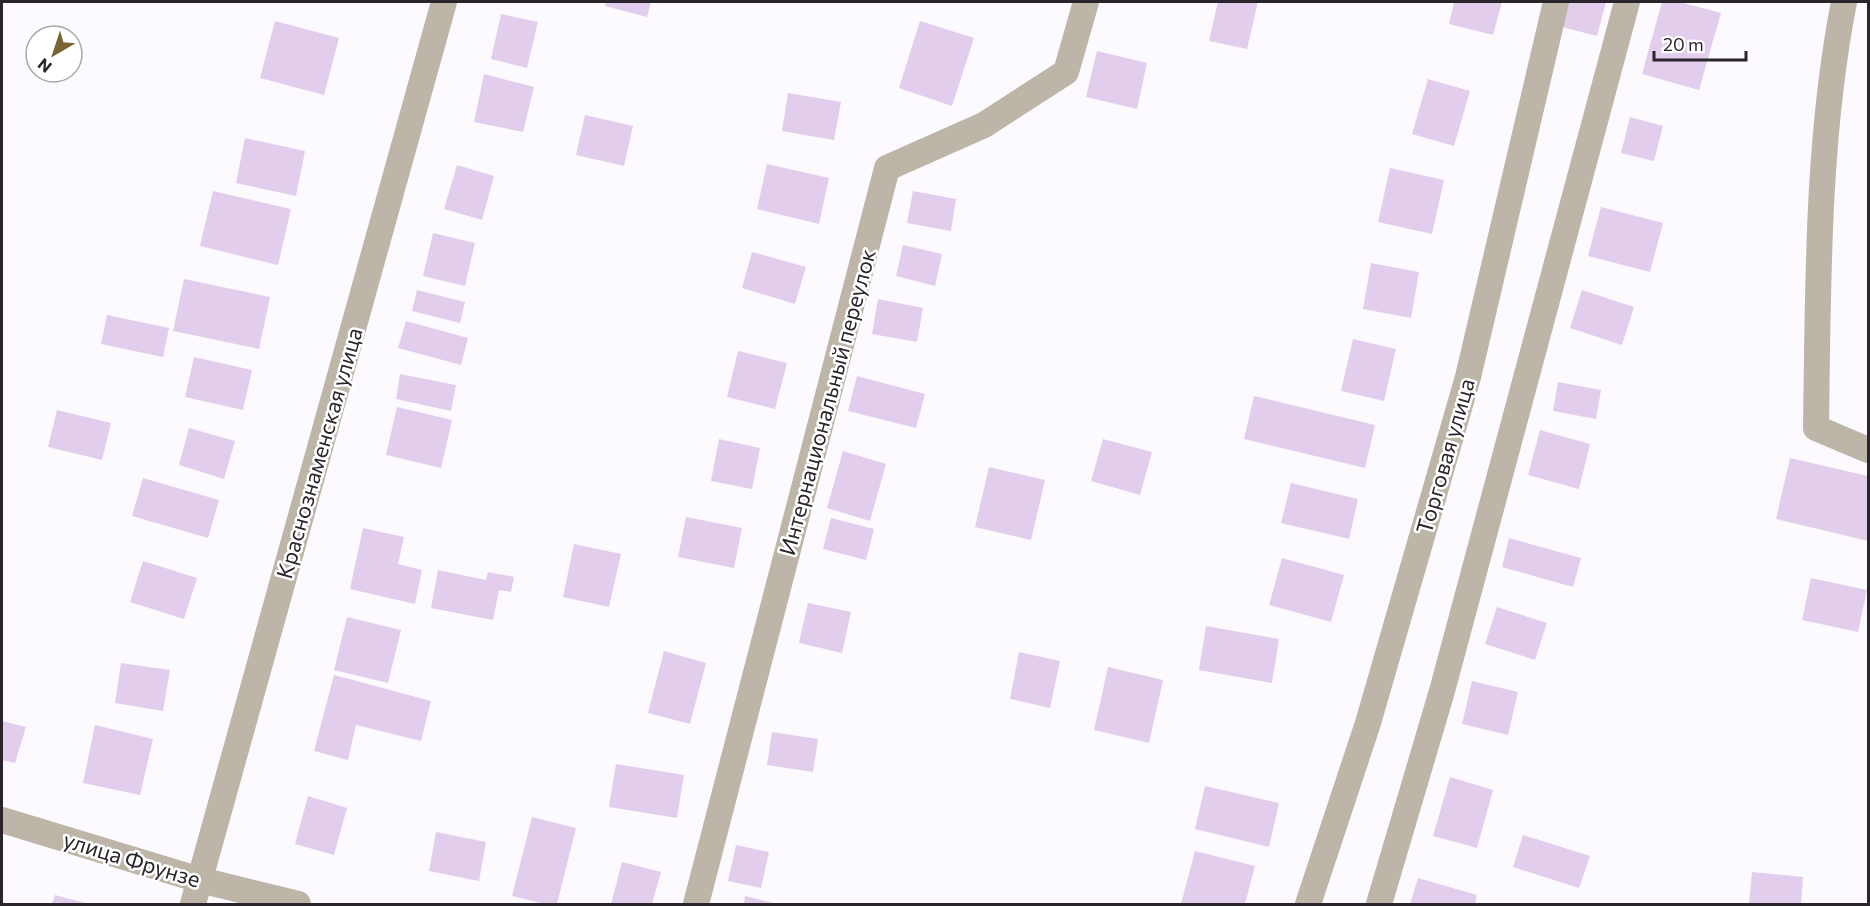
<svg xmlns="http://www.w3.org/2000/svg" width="1870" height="906" viewBox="0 0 1870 906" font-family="Commissioner,sans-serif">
<rect width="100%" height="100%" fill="#fdfaff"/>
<!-- building -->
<g fill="#e2cdec">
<polygon points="606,2 651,2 647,17 605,6"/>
<polygon points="1218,2 1258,2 1247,49 1209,41"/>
<polygon points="1454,2 1502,2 1493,35 1449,24"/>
<polygon points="1569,2 1606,2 1597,36 1562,27"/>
<polygon points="1662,2 1680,2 1721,13 1699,90 1642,74"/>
<polygon points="501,14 538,22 527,68 491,59"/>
<polygon points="275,21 339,38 324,95 260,78"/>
<polygon points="920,21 974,38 952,106 899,88"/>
<polygon points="1097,51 1147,63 1137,109 1086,97"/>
<polygon points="484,74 534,87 523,132 474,122"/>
<polygon points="1428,79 1470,91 1454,146 1412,134"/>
<polygon points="788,93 841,102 834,140 782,131"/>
<polygon points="585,115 633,126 624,166 576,155"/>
<polygon points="1630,117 1663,126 1654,161 1621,153"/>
<polygon points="245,138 305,151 296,196 236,183"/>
<polygon points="767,164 829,178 819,224 757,209"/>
<polygon points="457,165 494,176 482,220 444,209"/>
<polygon points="1390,168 1444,180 1432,234 1378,222"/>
<polygon points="213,191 291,209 278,265 200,246"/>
<polygon points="913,191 956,199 951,231 907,223"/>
<polygon points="1601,207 1663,223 1650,272 1588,256"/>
<polygon points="433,233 475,243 465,286 423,276"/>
<polygon points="903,245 942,254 935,286 896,276"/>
<polygon points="752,252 806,267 795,304 742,288"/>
<polygon points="1371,263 1419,272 1411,318 1363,309"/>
<polygon points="184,279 270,297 259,349 173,331"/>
<polygon points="417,290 465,302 460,323 412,311"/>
<polygon points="1582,290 1634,307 1622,345 1570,328"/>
<polygon points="878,299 923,308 917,342 872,334"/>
<polygon points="107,315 169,328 163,357 101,344"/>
<polygon points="406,321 468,338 461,365 398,348"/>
<polygon points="1353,339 1396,349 1384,401 1341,391"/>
<polygon points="738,351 787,363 775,409 727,397"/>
<polygon points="194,357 252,370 243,410 185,397"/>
<polygon points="400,374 456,385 451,411 396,399"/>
<polygon points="857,376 925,394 916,428 848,411"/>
<polygon points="1558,382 1601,390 1596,419 1553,411"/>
<polygon points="1254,396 1375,425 1365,468 1244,439"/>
<polygon points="397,407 452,420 441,468 386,455"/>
<polygon points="57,410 111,423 102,460 48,447"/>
<polygon points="189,428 235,441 224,479 179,465"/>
<polygon points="1540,430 1590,444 1579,489 1528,475"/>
<polygon points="719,439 760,448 752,489 711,481"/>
<polygon points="1103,439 1152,452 1140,495 1091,481"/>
<polygon points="843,451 886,464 870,521 827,508"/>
<polygon points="1790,458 1868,476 1868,541 1776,519"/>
<polygon points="989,467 1045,480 1031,540 975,527"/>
<polygon points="143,478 219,500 208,538 132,516"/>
<polygon points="1291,483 1358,499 1349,539 1281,523"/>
<polygon points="686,517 742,528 734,568 678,557"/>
<polygon points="831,518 874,529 866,560 823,549"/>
<polygon points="363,528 404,537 398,564 422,570 415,604 350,589"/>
<polygon points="1509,538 1581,558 1573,587 1502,567"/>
<polygon points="574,544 621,554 609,607 563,597"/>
<polygon points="1282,558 1344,575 1331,622 1269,605"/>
<polygon points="143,561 197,578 184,619 130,602"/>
<polygon points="438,570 486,580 488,572 514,577 511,592 499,590 493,620 431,608"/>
<polygon points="1811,578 1867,590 1858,632 1802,620"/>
<polygon points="808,603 851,612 842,653 799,643"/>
<polygon points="1497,607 1547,623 1535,660 1485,644"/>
<polygon points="347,617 401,630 388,683 334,670"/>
<polygon points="1206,626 1279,639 1272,683 1199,670"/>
<polygon points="664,651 706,663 690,724 648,713"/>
<polygon points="1019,652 1060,661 1050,708 1010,699"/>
<polygon points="121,663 170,670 163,711 115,703"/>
<polygon points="1108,667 1163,680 1149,743 1094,730"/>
<polygon points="334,675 431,701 421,741 356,725 348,760 314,751"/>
<polygon points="1472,681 1518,692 1508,735 1462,724"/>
<polygon points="2,721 26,727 15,763 2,760"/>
<polygon points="95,725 153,739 140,795 83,783"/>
<polygon points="772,732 818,739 813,772 767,765"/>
<polygon points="616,764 684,775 677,818 609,807"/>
<polygon points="1450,777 1493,790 1477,848 1433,836"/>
<polygon points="1205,786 1279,803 1269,847 1195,829"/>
<polygon points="308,796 347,808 334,855 295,844"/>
<polygon points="532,817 576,828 557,904 545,904 512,896"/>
<polygon points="436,832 486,842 479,881 429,871"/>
<polygon points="1523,835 1590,856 1579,888 1513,867"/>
<polygon points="736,845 769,852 761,888 728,881"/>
<polygon points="1195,851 1255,866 1245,904 1181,904"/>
<polygon points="622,862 661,872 652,904 611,904"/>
<polygon points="1752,872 1803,877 1801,904 1749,904"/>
<polygon points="1418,878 1477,895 1475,904 1410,904"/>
<polygon points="55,895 89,904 52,904"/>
<polygon points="745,896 777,904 744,904"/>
</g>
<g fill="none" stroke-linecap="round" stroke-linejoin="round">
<!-- street -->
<g stroke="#bdb6a8" stroke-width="26">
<path d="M1844 2C1817 139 1818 288 1816 428L1868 450"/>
<polyline points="2,820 200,880 298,904"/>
<polyline points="193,904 444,2"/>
<polyline points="696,904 887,168 984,125 1066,72 1086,2"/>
<polyline points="1308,904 1368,723 1468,377 1556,2"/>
<polyline points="1379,904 1442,691 1627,2"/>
</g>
</g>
<g text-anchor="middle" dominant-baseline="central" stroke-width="5" stroke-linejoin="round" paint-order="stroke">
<!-- street labels -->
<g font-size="22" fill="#2a242c" stroke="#fff">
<text transform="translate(827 402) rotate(-75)">Интернациональный переулок</text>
<text transform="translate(319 453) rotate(-74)">Краснознаменская улица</text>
<text transform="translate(1445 456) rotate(-74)">Торговая улица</text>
<text transform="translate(132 859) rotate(17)">улица Фрунзе</text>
</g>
</g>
<!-- border -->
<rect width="1870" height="906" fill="none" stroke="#2a242c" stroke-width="6"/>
<!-- north arrow -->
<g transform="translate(54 54) rotate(219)"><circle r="28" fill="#ffffff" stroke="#aaa7ab" stroke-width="1.5"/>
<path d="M0-4.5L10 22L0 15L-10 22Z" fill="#796333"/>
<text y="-9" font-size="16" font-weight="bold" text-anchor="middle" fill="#2a242c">N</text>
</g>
<!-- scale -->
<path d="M1654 51v9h92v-9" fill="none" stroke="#2a242c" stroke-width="3"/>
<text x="1663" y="51" font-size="18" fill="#2a242c" stroke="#ffffff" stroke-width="4.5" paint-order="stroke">20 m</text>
</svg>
